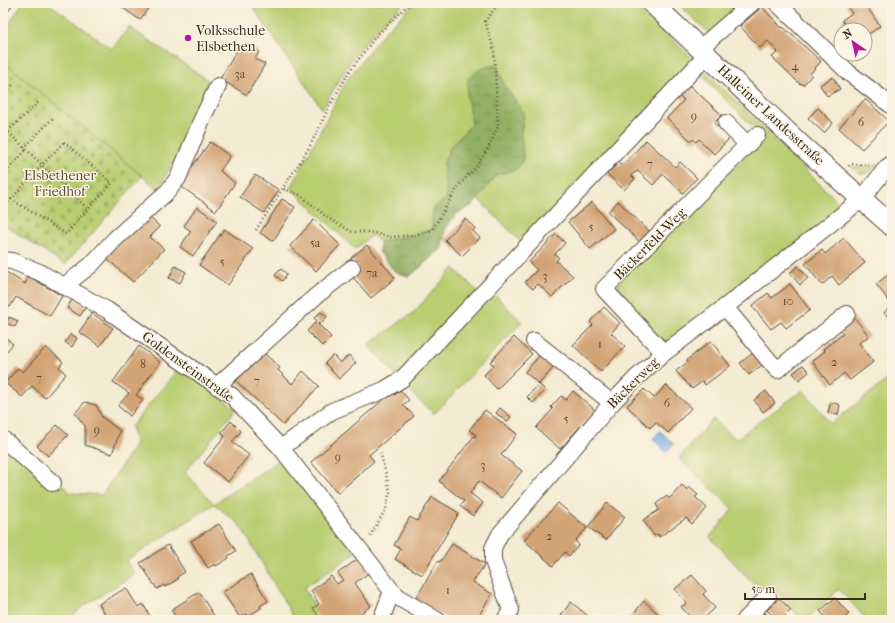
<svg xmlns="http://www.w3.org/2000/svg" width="895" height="623" viewBox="0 0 895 623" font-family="'IM FELL French Canon',serif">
<defs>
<pattern id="forest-crowns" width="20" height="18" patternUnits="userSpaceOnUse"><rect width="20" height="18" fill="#92b063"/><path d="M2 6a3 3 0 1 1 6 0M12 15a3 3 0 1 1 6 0" fill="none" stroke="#788f51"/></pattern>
<pattern id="cemetery-stones" width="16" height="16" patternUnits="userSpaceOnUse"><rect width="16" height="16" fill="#b9cd71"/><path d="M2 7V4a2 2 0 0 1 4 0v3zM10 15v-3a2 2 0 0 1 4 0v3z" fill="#a0b061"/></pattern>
</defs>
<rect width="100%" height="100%" fill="#fcf5e5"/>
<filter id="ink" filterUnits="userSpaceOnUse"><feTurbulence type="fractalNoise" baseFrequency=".025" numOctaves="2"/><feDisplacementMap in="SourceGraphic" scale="8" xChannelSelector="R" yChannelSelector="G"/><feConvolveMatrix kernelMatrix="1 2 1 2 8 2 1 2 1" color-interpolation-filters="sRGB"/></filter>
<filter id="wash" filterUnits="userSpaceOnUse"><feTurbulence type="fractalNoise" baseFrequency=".012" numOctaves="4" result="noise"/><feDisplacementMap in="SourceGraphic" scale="16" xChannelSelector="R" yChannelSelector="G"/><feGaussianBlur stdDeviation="0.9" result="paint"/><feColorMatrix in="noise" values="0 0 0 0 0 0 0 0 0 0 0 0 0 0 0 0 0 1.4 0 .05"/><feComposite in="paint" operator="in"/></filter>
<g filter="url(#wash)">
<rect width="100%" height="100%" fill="#f3ebd2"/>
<!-- green -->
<g fill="#b9cd71" stroke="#7a7c48">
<polygon points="22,3 48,3 112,49 129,27 208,80 184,144 158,189 3,61 3,34"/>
<polygon points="256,3 404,3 382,23 353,57 322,109 253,7"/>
<polygon points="415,3 633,3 694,60 523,244 478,199 496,175 517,169 523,159 521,132 524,113 505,87 500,73 472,124 451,146 443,164 447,198 433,209 432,230 380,242 372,235 355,249 291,188 347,80 385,31"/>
<polygon points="677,3 747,3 709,33"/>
<polygon points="703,69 838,202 830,217 667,345 620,296 618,288 621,279 764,138 698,72"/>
<polygon points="877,164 878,166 867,174 859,173 852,167 868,167"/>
<polygon points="454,268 478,292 397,377 368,345 414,312"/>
<polygon points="492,292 522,322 434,414 402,384"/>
<polygon points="180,366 236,409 185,472 214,504 281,459 355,553 304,588 323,620 295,620 240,525 214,504 126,561 135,574 82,607 69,620 3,620 3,446 58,480 71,493 102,495 136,444 131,427"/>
<polygon points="892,376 892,620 867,620 839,589 806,620 802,620 771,585 762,593 710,537 733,509 679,458 713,419 736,439 803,390 831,424"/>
</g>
<!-- forest -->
<polygon fill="url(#forest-crowns)" stroke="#666d40" points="495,65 500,73 505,87 524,113 521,132 523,159 517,169 496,175 473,205 456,214 445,230 442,248 409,277 394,271 379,252 380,242 432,230 433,209 447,198 443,164 451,146 472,124 467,97 468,79 480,69"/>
<!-- cemetery -->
<polygon fill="url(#cemetery-stones)" stroke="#7a7c48" points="3,61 142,176 65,265 3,224"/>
<!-- water -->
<polygon fill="#78afe7" stroke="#5a6c82" points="660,431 674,444 666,452 653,439"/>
<g id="blocks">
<!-- building -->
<g fill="#d2a374">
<polygon points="116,3 152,3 140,20"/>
<polygon points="849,3 865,4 880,26 865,37 865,30 848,30 842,20 852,13 846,5"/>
<polygon points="762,7 782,28 783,27 821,61 810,74 812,75 803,85 801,83 800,84 772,57 778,52 768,41 760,48 740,26"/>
<polygon points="246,44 259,52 255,59 265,64 247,95 220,79 238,49 242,51"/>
<polygon points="833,77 840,89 827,96 820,85"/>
<polygon points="689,85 722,115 714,123 730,138 714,154 699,139 696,142 693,139 691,141 667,118 684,100 679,96"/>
<polygon points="865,99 889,121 862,149 839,128"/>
<polygon points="818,108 833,123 824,133 808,118"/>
<polygon points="646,140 675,167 680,162 697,178 683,193 663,174 653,185 638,171 631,175 635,179 624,190 607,174 618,163 620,165 627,161"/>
<polygon points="210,142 230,156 220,171 235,183 216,211 179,185"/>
<polygon points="255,175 279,190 264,213 240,197"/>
<polygon points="282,199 295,207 273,241 260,233"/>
<polygon points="618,201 650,232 640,242 608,212"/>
<polygon points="592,202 614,229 590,249 568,222"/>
<polygon points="197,207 217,221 193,256 180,247 191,231 184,226"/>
<polygon points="146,214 160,227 150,237 164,249 133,282 105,257"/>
<polygon points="465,219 475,228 473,231 480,238 462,256 445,240"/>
<polygon points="314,220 340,245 316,271 290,246"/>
<polygon points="224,229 253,249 228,285 199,265"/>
<polygon points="556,234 565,243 555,254 559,258 556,261 573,276 552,297 538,284 533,289 525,282 537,270 529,262"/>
<polygon points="844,238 865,263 839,285 832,276 822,285 805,264 822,250 825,254"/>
<polygon points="367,245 395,278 371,298 351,275 359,268 351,258"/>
<polygon points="175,266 186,272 180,283 169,278"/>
<polygon points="798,266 808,278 800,285 790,273"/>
<polygon points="281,269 287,274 282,281 275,275"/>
<polygon points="3,270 25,284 28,276 62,296 50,316 16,297 10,307 3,302"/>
<polygon points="892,272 892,320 884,313 891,304 876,284"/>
<polygon points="790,284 810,310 786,328 781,322 771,329 752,306 768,293 772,298"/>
<polygon points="74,297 87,305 80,316 67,308"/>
<polygon points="604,307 620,323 611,333 625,346 601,372 573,345 593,325 590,322"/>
<polygon points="321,312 327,317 320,324 314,318"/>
<polygon points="92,313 113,328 100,346 79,332"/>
<polygon points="853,316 869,336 859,343 873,362 850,380 844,373 830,385 812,361 825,351 823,349 843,334 838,327"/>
<polygon points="9,317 18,321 15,327 6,323"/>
<polygon points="316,322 331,337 322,346 307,331"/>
<polygon points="71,334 77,338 72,347 65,342"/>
<polygon points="3,335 13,344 3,355"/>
<polygon points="514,337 532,354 497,389 484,375 494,365 490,362"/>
<polygon points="711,341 730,366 705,385 703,381 692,389 676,371 688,362 687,360"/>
<polygon points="139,346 160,362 136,395 143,400 130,416 118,406 129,393 113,382"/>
<polygon points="46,347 63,362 59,367 66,374 45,398 32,386 22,397 5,383 18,368 23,372"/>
<polygon points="263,352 280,368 278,370 292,384 303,371 319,386 283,425 236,381"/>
<polygon points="753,353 762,365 749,375 740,363"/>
<polygon points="541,354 555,366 539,384 525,372"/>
<polygon points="333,355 340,363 349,355 356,363 339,379 325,363"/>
<polygon points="803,365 809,372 799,380 793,373"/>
<polygon points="539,384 545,390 533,403 527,397"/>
<polygon points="666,385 691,408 668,433 656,422 650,428 627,406 644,389 654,398"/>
<polygon points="400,390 409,400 403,405 414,416 369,455 374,461 338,493 311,462 392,392 395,395"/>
<polygon points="573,391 595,410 560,449 536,428 553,409 551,407 561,396 566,400"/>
<polygon points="766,391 775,403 763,412 754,400"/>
<polygon points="85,402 96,405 102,417 120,431 112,454 85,445 85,426 75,413"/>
<polygon points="831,402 840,405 838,415 828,412"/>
<polygon points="500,408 511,417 507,422 496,413"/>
<polygon points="485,410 517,434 501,455 522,471 501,498 479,481 470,493 483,503 473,516 460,506 464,501 439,481 474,436 475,437 476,435 469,430"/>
<polygon points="231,421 241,431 232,442 249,455 228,482 204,463 225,436 221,433"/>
<polygon points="57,425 68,435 48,456 37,446"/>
<polygon points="682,485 687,490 689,487 698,495 695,497 707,508 692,524 686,518 659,537 658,534 654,536 643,520 659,510 656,504 667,496 669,499"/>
<polygon points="432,497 459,513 422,575 395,559 401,549 394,545 410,517 417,521"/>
<polygon points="558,503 587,528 575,541 579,545 569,556 565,552 553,566 524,540"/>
<polygon points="607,503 625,517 606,540 588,527"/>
<polygon points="219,524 236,551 228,556 229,558 216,566 215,564 208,568 191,541"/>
<polygon points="452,544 485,564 473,582 492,594 476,620 449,620 415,600 438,561 440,562"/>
<polygon points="168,545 185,572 177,577 178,579 165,587 164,585 157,589 140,563"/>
<polygon points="359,558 370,572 355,583 371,606 351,620 330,620 328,617 321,620 313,608 319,604 311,591 331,576 337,584 343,580 338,573"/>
<polygon points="251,574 268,601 260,606 261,608 249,616 247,614 240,618 223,592"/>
<polygon points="692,575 706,591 703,594 715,608 702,620 693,620 681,607 687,603 675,589"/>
<polygon points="126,588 138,607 143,604 152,620 105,620 108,619 99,604"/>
<polygon points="199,592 216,619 178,620 171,610"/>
<polygon points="779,598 791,610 781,620 777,620 767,610"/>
<polygon points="835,598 849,614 842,620 824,620 826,618 820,611"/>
<polygon points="644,601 665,620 628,620"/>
<polygon points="571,602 593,620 568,620 561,615"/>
<polygon points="764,612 772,620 755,620"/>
</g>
</g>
</g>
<g filter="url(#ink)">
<use href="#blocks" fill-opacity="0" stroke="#574739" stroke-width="1"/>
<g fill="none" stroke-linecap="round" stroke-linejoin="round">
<!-- minor casing -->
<g stroke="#574739" stroke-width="18">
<g id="minor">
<polyline points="777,3 849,73 892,106"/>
<polyline points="3,4 3,3"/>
<polyline points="700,48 752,3"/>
<polyline points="726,123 748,145"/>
<polyline points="3,260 12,261 39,272 107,310 232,396 281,448 392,591 401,599 437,620"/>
<polyline points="64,286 91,265 115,239 168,191 178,178 202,119 218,86"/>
<polyline points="725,307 777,370 847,314"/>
<polyline points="534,341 612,403"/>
<polyline points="664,353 604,289 757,135"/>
<polyline points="217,386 316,296 352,268"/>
<polyline points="3,439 53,483"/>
<polyline points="281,448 332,411 384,390 402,379 707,55"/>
<polyline points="381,620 392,591"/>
<polyline points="505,620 511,610 493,561 493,548 500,534 612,403 636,378 664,353 725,307 862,199 887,167 892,164"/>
<polyline points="745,620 768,596"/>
</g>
</g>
<!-- major casing -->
<g stroke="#574739" stroke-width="22">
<polyline id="major" points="652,3 802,146 892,226"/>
</g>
<!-- path -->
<g stroke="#574739" stroke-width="2.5" stroke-dasharray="1 3" stroke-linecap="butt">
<polyline points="3,94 15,83"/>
<polyline points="3,127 42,165 3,208"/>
<polyline points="8,131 38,103"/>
<polygon points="64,142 112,183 88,209 42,165"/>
<polyline points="24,148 54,117"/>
<polyline points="849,166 851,164 869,165"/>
<polyline points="3,175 26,150"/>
<polyline points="284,189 300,195 328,218 352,232 369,232 391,237 413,235 432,230 459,185 475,168 488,149 498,126 494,50 485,21 499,3"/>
<polyline points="11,199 66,234 88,209"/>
<polyline points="256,230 309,148 330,105 349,72 377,35 410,3"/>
<polyline points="370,536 386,509 390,491 380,451"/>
</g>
<!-- minor -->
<use href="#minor" stroke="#fff" stroke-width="16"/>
<!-- major -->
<use href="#major" stroke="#fff" stroke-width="20"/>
</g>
</g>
<!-- markers -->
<circle fill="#b5179e" stroke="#fcf5e5" stroke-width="1.5" cx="188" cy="38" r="4"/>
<g text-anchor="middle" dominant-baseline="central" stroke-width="3" stroke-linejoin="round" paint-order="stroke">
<!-- number labels -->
<g font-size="12" fill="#614834">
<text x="795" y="66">4</text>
<text x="240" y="74">3a</text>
<text x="694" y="116">9</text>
<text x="861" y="122">6</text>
<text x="650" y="164">7</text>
<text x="591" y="227">5</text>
<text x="315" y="243">5a</text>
<text x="222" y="262">5</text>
<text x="372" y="273">7a</text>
<text x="545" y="276">3</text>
<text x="788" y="301">10</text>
<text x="600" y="344">1</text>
<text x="834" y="362">2</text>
<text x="143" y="364">8</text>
<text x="39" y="378">7</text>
<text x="257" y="381">7</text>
<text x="667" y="403">6</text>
<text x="566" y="419">5</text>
<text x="97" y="430">9</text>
<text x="338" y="457">9</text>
<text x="483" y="465">3</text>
<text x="549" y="536">2</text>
<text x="448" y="590">1</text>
</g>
<!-- poi labels -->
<g font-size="14" fill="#3b2a1e" stroke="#fcf5e5" text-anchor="start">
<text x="196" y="30">Volksschule<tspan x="196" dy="16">Elsbethen</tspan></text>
</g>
<!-- street labels -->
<g font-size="14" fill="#3b2a1e" stroke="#fcf5e5">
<text transform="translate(771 115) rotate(43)">Halleiner Landesstraße</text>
<text transform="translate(650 244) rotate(-45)">Bäckerfeld-Weg</text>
<text transform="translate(188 367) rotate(36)">Goldensteinstraße</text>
<text transform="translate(633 383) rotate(-45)">Bäckerweg</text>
</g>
<!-- park labels -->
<g font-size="14" fill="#5a5333" stroke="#fcf5e5">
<text x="60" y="175">Elsbethener<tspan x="60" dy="16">Friedhof</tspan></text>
</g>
</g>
<!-- margin -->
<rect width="895" height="623" fill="none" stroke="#fcf5e5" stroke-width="16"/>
<!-- north arrow -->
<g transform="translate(853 42) rotate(326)"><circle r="19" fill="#fcf5e5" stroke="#afa495"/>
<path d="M0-3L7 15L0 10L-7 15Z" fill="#b5179e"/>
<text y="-6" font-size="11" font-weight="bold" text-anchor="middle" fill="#3b2a1e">N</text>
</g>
<!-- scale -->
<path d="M745 593v6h120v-6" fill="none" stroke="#3b2a1e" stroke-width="2"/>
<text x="751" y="593" font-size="12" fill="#3b2a1e" stroke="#fcf5e5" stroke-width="3" paint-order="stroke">50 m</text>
</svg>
